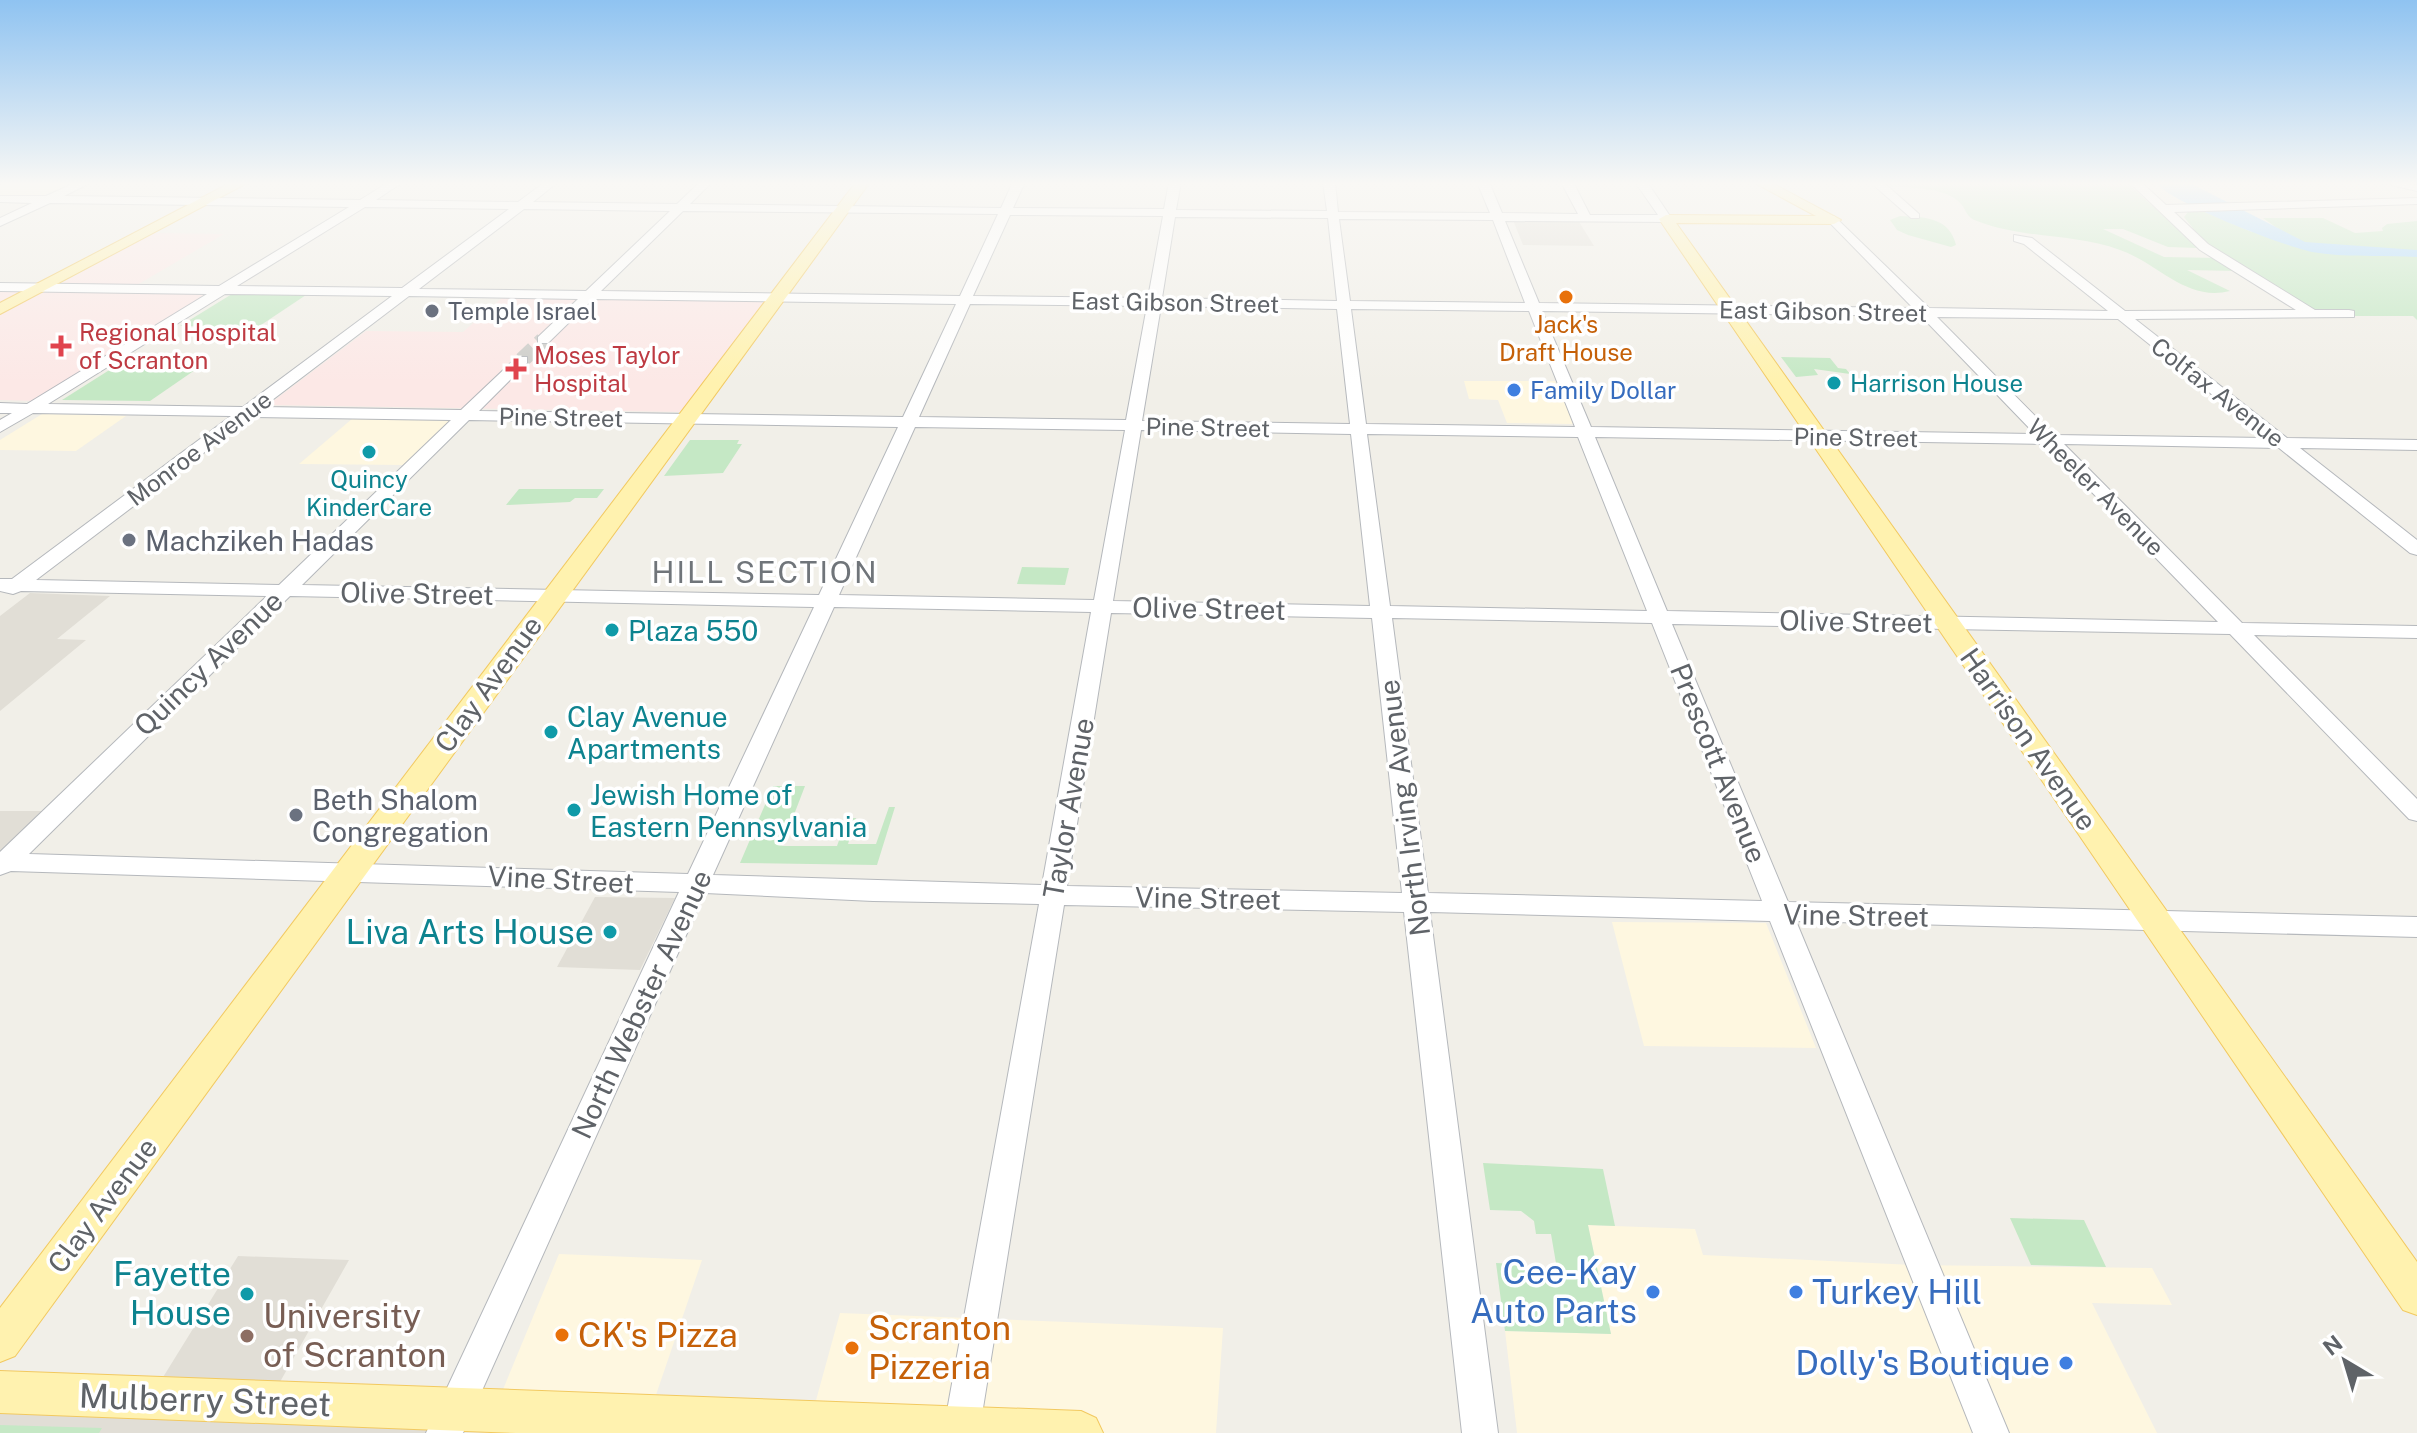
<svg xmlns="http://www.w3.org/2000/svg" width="2417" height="1433" viewBox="0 0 2417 1433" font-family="'Public Sans',sans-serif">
<rect width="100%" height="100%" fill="#f1efe8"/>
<!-- commercial -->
<g fill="#fef7e0">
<polygon points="25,182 78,182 46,195 0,195 0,185"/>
<polygon points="1464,381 1555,381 1574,424 1507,423 1498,400 1469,399"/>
<polygon points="42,414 126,416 76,451 0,450 0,440"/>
<polygon points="353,418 453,418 406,465 299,464"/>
<polygon points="1612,922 1766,923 1816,1048 1644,1046"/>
<polygon points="1588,1225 1695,1229 1703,1255 1913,1265 2152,1268 2172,1305 2092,1303 2157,1433 1517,1433 1505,1331 1611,1334"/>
<polygon points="559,1254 702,1260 643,1433 485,1433"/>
<polygon points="840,1313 1223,1328 1216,1433 807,1433"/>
</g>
<!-- education -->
<g fill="#e1ded6">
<polygon points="1513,220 1578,220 1594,246 1523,245"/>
<polygon points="30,593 110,596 57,639 86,640 0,711 0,616"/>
<polygon points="0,811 50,811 0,858"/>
<polygon points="595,897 675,898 640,970 557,967"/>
<polygon points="238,1256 349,1260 259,1419 425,1429 429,1433 0,1433 0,1411 139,1416"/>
</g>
<!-- medical -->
<g fill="#fce8e6">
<polygon points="153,233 224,234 125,292 207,293 35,401 0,400 0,289 49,290"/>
<polygon points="504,296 768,300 682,412 268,405 366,331 463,332"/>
</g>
<!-- green -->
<g fill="#c5e8c5">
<path d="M1885 182H2126L2199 248 2168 247 2123 229H2103L2164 257 2219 258 2238 271 2187 270 2230 291C2186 302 2158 263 2120 250 2073 233 2023 239 1977 221 1966 217 1967 211 1961 204 1947 187 1911 188 1891 186Z"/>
<polygon points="2200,210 2252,232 2281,231 2263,218 2323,218 2355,233 2383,231 2382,228 2387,224 2417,221 2417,320 2413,316 2356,316 2314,311 2203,241 2184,217 2188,212"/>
<path d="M1900 216C1925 217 1949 217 1956 245L1951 247 1908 235 1897 230 1890 220Z"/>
<polygon points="232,294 306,295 258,327 180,326"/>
<polygon points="1781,357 1830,358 1838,368 1846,369 1850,374 1814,369 1818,375 1796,377"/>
<polygon points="111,369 195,370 150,401 62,400"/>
<polygon points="690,440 739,440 737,444 742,444 723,473 664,476"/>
<polygon points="519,489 604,489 597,498 575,498 570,502 506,505"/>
<polygon points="1022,567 1069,568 1065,585 1017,584"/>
<polygon points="773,786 805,786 782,846 837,846 847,818 856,818 848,844 876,844 889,807 895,807 877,865 740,863"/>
<polygon points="1483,1163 1603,1169 1615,1226 1588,1225 1611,1334 1505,1331 1496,1263 1517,1264 1518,1268 1557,1269 1551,1234 1536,1234 1534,1221 1521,1211 1490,1210"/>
<polygon points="2010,1218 2084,1220 2106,1267 2031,1265"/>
<polygon points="0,1425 102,1428 99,1433 0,1433"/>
</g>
<!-- water -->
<path fill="#aadaff" d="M2156 182H2188L2305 242 2417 250V257C2383 255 2345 258 2312 252 2286 247 2166 201 2156 182Z"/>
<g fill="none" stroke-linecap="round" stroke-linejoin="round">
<!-- minor-tunnel -->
<polyline stroke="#ccccc8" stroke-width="16" stroke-dasharray="16 8" stroke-linecap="butt" points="522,360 543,340"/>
<!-- minor casing -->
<g stroke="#b5b8bc" stroke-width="2">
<g id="minor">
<path d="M77 182H92L64 196 360 200 389 182H403L376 200 518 202 545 182H558L533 202 677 204 700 182H712L690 204 1001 208 1013 182H1025L1013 208 1164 209 1169 182H1181L1176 210 1327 211 1323 182H1335L1338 212 1490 213 1477 182H1489L1502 213 1578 214 1561 182H1573L1590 215H1658L1635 182H1647L1672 219 1670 222 1505 221 1539 303 1913 308 1830 223V217L1834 216 1929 308 2108 311 2024 244 2014 241V235L2032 238 2125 311 2296 310 2200 250 2129 182H2141L2166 205 2417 198V204L2174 212 2208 244 2315 310H2349L2354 311V317L2135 319 2287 438 2417 440V450L2300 448 2417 540V555L2410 553 2279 448 2064 444 2242 623 2417 626V638L2254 635 2417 799V821L2409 819 2230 634 1672 624 1788 902 2417 917V937L1796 921 2009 1433H1973L1770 921 1430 912 1498 1433H1462L1404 912 1064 905 979 1433H943L1039 904 873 901 705 893 463 1433H426L679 892 11 871 0 875V852L267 596 21 591 13 594 0 591V579H12L231 416 33 413 0 432V420L12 413H0V403L27 404 207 294 0 291V283L219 286 349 207 50 203 0 226V218L32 203 0 202V196H46ZM365 207 509 209 402 288 237 286ZM524 209 670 211 586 291 419 289ZM683 211 998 214 960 296 601 291ZM1010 215 1163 216 1148 298 973 296ZM1175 217 1328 218 1337 301 1162 298ZM1339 219 1493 220 1525 303 1350 301ZM225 294 392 296 243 407 48 404ZM409 296 578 299 538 337V343H548L593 299 956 304 903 417 479 411 527 363V357H517L461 410 263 407ZM970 304 1147 306 1126 420 919 417ZM1161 306 1337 309 1350 424 1142 421ZM1351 309 1529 311 1575 427 1366 424ZM1542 311 1921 316 2035 434 1591 427ZM1937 317 2118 319 2266 438 2054 435ZM251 417 451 420 279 585 36 580ZM469 420 898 427 819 595 302 585ZM915 427 1125 430 1094 600 839 595ZM1141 430 1351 434 1370 606 1113 601ZM1367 434 1578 437 1647 611 1390 606ZM1595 437 2045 444 2218 622 1667 611ZM290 596 814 607 688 874 29 854ZM834 607 1091 612 1042 885 713 875ZM1111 613 1372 618 1402 893 1067 886ZM1392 618 1652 623 1762 901 1428 893Z"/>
<polygon points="1870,182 1883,182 1919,214 1919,218 1911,218"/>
<polygon points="2385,182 2417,185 2417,191 2387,184"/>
</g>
</g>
<!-- major casing -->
<g stroke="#f2c960" stroke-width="2">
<g id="major">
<polygon points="232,182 249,182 0,314 0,303"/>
<polygon points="856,182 870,182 15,1356 0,1362 0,1308"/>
<polygon points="1753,182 1770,182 1841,220 1834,224 1676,223 2417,1262 2417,1315 2403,1310 1659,219 1666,215 1816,216"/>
<polygon points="0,1371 1081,1411 1096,1418 1103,1433 516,1433 0,1413"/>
</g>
</g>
<!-- minor -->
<use href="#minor" fill="#fff" fill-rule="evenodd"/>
<!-- major -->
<use href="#major" fill="#fff2af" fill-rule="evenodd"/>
</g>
<!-- sky -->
<linearGradient id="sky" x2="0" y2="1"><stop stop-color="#8fc3f1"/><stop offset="0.48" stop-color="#f9f8f5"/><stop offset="1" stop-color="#f9f8f5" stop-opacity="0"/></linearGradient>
<rect width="2417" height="383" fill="url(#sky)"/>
<!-- markers -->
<g fill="#e8710a" stroke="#fff" stroke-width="3">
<circle cx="1566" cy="297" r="8"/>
<circle cx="562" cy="1335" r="8"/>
<circle cx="852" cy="1348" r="8"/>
</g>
<g fill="#6b7280" stroke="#fff" stroke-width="3">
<circle cx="432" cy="311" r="8"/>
<circle cx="129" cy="540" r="8"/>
<circle cx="296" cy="815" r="8"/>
</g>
<g fill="#e0444e" stroke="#fff" stroke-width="3">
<path d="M57 334h8v8h8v8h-8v8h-8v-8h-8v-8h8z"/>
<path d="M512 357h8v8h8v8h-8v8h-8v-8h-8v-8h8z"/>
</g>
<g fill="#0f9aa8" stroke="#fff" stroke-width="3">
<circle cx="1834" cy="383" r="8"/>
<circle cx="369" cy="452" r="8"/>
<circle cx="612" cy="630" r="8"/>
<circle cx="551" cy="732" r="8"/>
<circle cx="574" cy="810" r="8"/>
<circle cx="610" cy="932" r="8"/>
<circle cx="247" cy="1294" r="8"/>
</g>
<g fill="#3f7fe0" stroke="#fff" stroke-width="3">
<circle cx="1514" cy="390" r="8"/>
<circle cx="1653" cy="1292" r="8"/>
<circle cx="1796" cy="1292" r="8"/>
<circle cx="2066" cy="1363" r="8"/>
</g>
<circle fill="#8d6e63" stroke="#fff" stroke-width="3" cx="247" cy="1336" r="8"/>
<g text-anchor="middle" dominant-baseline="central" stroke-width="7" stroke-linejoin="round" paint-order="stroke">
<!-- far-street labels -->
<g font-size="24" fill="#5f6368" stroke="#fff">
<text transform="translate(1175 302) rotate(1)">East Gibson Street</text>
<text transform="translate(1823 311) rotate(1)">East Gibson Street</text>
<text transform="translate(2218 392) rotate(38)">Colfax Avenue</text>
<text transform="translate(561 417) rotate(1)">Pine Street</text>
<text transform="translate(1208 427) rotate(1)">Pine Street</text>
<text transform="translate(1856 437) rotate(1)">Pine Street</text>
<text transform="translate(199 448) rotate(-37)">Monroe Avenue</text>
<text transform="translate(2096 487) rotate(45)">Wheeler Avenue</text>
</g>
<!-- far-worship labels -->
<g font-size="24" fill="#5b616d" stroke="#fff" text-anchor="start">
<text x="448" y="311">Temple Israel</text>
</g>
<!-- far-food labels -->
<g font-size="24" fill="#c56008" stroke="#fff">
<text x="1566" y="324">Jack's<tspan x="1566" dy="28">Draft House</tspan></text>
</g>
<!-- far-health labels -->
<g font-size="24" fill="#be3a42" stroke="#fff" text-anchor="start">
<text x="79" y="332">Regional Hospital<tspan x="79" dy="28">of Scranton</tspan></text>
<text x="534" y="355">Moses Taylor<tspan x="534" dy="28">Hospital</tspan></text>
</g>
<!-- far-culture labels -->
<g font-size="24" fill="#0d838f" stroke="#fff" text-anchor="start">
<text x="1850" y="383">Harrison House</text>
<text x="369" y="479" text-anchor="middle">Quincy<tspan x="369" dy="28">KinderCare</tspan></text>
</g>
<!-- far-shop labels -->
<g font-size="24" fill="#366cbe" stroke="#fff" text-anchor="start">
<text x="1530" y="390">Family Dollar</text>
</g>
<!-- worship labels -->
<g font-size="28" fill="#5b616d" stroke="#fff" text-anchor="start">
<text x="145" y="540">Machzikeh Hadas</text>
<text x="312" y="799">Beth Shalom<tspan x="312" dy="32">Congregation</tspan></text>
</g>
<!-- street labels -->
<g font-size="28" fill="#5f6368" stroke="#fff">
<text transform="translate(417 593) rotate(1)">Olive Street</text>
<text transform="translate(1209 608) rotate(1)">Olive Street</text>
<text transform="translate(1856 621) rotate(1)">Olive Street</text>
<text transform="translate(208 663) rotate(-44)">Quincy Avenue</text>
<text transform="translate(488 684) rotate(-54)">Clay Avenue</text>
<text transform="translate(2029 739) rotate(55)">Harrison Avenue</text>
<text transform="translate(1719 763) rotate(68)">Prescott Avenue</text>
<text transform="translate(1068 808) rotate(-80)">Taylor Avenue</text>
<text transform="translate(1404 808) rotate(-97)">North Irving Avenue</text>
<text transform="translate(561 879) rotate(3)">Vine Street</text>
<text transform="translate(1208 898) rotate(1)">Vine Street</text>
<text transform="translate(1856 915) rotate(1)">Vine Street</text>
<text transform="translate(641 1004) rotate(-65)">North Webster Avenue</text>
<text transform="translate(102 1205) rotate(-53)">Clay Avenue</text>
</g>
<!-- culture labels -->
<g font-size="28" fill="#0d838f" stroke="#fff" text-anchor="start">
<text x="628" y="630">Plaza 550</text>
<text x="567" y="716">Clay Avenue<tspan x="567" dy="32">Apartments</tspan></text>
<text x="590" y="794">Jewish Home of<tspan x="590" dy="32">Eastern Pennsylvania</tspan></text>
</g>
<!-- neighbourhood labels -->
<g font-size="30" letter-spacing="2" fill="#70757a" stroke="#fff">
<text x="765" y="572">HILL SECTION</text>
</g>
<!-- near-culture labels -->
<g font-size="34" fill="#0d838f" stroke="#fff" text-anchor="end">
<text x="594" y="932">Liva Arts House</text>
<text x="231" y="1274">Fayette<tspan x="231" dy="39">House</tspan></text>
</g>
<!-- near-shop labels -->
<g font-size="34" fill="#366cbe" stroke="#fff" text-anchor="end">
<text x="1637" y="1272">Cee-Kay<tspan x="1637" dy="39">Auto Parts</tspan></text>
<text x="1812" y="1292" text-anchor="start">Turkey Hill</text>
<text x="2050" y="1363">Dolly's Boutique</text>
</g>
<!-- near-education labels -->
<g font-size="34" fill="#785e54" stroke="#fff" text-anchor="start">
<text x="263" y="1316">University<tspan x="263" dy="39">of Scranton</tspan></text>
</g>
<!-- near-food labels -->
<g font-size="34" fill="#c56008" stroke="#fff" text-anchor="start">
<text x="868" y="1328">Scranton<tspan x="868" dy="39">Pizzeria</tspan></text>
<text x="578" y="1335">CK's Pizza</text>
</g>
<!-- near-street labels -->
<g font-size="34" fill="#5f6368" stroke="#fff">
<text transform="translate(205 1400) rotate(2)">Mulberry Street</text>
</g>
</g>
<!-- north arrow -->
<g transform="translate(2345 1361) rotate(322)" stroke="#ffffff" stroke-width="6" paint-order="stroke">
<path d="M0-6L14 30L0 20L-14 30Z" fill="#5f6368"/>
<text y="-12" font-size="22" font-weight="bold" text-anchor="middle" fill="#5f6368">N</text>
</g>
</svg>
